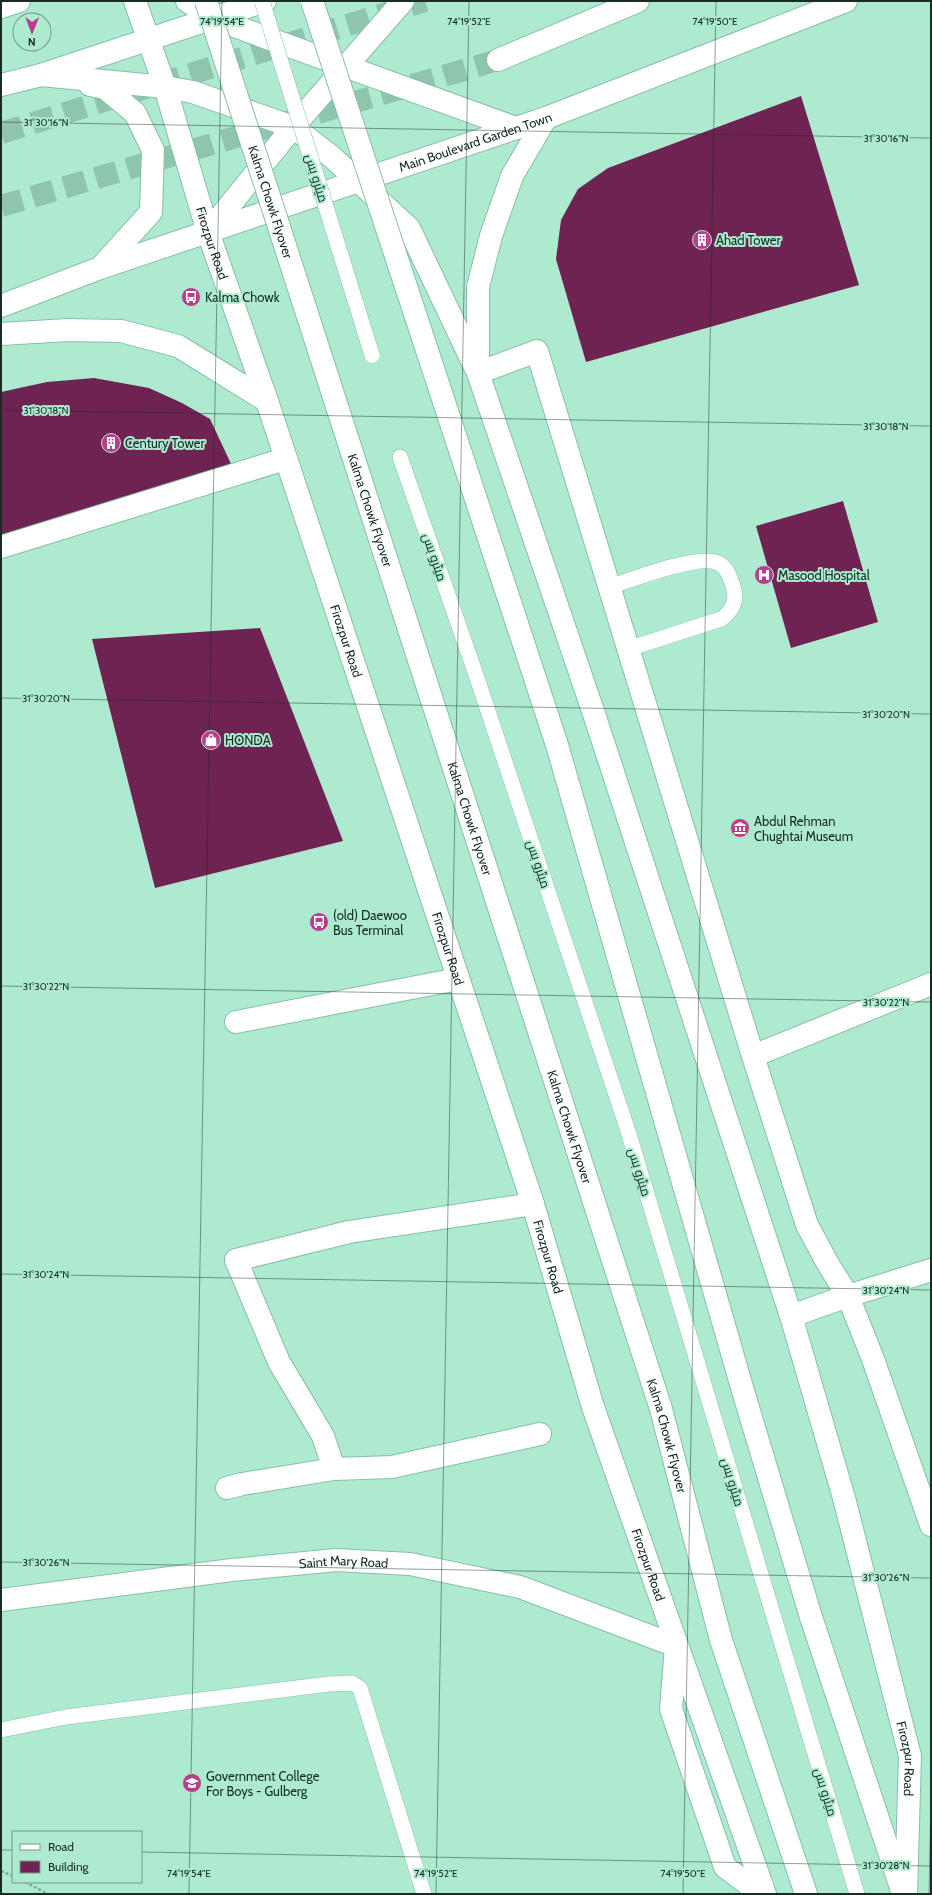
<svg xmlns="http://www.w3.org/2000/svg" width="932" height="1895" viewBox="0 0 932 1895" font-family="Cabin,Cairo,sans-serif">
<rect width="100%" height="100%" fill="#aeeacf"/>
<!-- building -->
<g fill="#6f2353">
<polygon points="801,96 859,285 586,362 556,259 561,220 578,189 608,168"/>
<polygon points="94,378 149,388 182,403 210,419 233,468 1,535 1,392 47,382"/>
<polygon points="843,501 878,622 791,648 756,526"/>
<polygon points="260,628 343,841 155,888 92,639"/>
</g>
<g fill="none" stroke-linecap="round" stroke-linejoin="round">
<!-- secondary-tunnel -->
<g stroke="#8fc4ad" stroke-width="22" stroke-dasharray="22 11" stroke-linecap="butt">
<polyline points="1,133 425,1"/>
<polyline points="1,206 498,60"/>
</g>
<!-- lane casing -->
<g stroke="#85c0a6" stroke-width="16">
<g id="lane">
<polyline points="400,457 475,672 628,1131 857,1894"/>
<path d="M609 587C630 580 700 553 718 563 728 568 731 579 734 590 737 602 731 612 721 619L628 649"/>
<polyline points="1,1730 66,1717 329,1684 352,1683 360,1688 424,1894"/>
</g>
</g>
<!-- street casing -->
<g stroke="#85c0a6" stroke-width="24">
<g id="street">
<polyline points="478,373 537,351 753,1056 807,1225 828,1264 848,1296 873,1359 931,1525"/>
<polyline points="1,547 285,459"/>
<polyline points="236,1022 458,979"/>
<polyline points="753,1056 931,984"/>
<polyline points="533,1204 349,1232 236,1260 279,1362 323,1436 334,1469 392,1467 540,1434"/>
<polyline points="227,1488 242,1484 334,1469"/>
<path id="s1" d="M1 1600 232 1570 336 1560 410 1564 520 1587 676 1646 671 1709 725 1867 761 1894"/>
</g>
</g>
<!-- secondary casing -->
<g stroke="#85c0a6" stroke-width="24">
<g id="secondary">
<path id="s2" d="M135 1 165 87 208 232 267 401 533 1204 593 1407 765 1894"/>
<polyline points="187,1 212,18 516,128"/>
<polyline points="1,7 19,1"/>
<polyline points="498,60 638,1"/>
<polyline points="41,75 165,87 193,92 293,127 332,157 409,228 475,367"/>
<polyline points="1,85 41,75 265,1"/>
<polyline points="90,85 105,88 135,113 153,150 151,212 101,267"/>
<path id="s3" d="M546 118 512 176 491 236 478 287V373L595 717 791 1316 844 1498 910 1756 906 1894"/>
<polyline points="208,232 293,127 403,1"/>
<path id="s4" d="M1 306 100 268 546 118 846 1"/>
<polyline points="1,334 68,330 121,331 178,346 267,401"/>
<polyline points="791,1316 848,1296 931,1270"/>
</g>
</g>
<!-- primary casing -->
<g stroke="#85c0a6" stroke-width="24">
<g id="primary">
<polyline points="811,1617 903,1894"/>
<polyline points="721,1640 806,1894"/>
</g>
</g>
<!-- path -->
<g stroke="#7cac97" stroke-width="2.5" stroke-dasharray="3 2" stroke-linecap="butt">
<polyline points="1,1871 13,1876"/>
<polyline points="25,1882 48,1894"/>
</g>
<!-- lane -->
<use href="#lane" stroke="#fff" stroke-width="15"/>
<!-- street -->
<use href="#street" stroke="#fff" stroke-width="22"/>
<!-- secondary -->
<use href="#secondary" stroke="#fff" stroke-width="22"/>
<!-- primary -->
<use href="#primary" stroke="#fff" stroke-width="22"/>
<!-- lane-bridge casing -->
<g stroke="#85c0a6" stroke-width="16" stroke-linecap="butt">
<polyline id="lane-bridge" points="262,1 372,355"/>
</g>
<!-- primary-bridge casing -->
<g stroke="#85c0a6" stroke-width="24" stroke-linecap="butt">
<g id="primary-bridge">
<path id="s5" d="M206 1 661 1409 721 1640"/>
<polyline points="312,1 557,745 743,1391 811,1617"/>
</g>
</g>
<!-- lane-bridge -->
<use href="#lane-bridge" stroke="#fff" stroke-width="15"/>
<!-- primary-bridge -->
<use href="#primary-bridge" stroke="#fff" stroke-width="22"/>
</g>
<!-- ticks -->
<path fill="none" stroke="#152d23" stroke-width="1" stroke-opacity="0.45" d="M1 122 931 138M1 410 931 426M1 698 931 714M1 986 931 1002M1 1274 931 1290M1 1562 931 1578M1 1850H13M141 1852 931 1866M189 1894 222 1M436 1894 469 1M683 1894 716 1M929 1894 931 1795"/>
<!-- icons -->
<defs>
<g id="building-disc" transform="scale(1)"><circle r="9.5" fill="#ba3d8b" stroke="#aeeacf"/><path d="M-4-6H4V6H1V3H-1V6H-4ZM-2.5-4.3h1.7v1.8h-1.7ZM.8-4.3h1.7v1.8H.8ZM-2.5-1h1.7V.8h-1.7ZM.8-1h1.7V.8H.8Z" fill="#fff"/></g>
<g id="bus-disc" transform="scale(1)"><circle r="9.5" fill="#ba3d8b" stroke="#aeeacf"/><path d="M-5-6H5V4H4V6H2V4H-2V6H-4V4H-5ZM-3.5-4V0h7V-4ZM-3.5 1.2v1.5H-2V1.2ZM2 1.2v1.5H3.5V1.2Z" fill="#fff"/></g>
<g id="hospital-disc" transform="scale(1)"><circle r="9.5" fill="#ba3d8b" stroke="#aeeacf"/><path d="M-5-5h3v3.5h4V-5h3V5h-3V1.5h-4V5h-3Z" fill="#fff"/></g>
<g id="shop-disc" transform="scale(1)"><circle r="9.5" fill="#ba3d8b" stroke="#aeeacf"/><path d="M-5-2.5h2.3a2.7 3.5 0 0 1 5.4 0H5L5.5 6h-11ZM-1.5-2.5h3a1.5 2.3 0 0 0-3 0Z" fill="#fff"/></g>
<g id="museum-disc" transform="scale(1)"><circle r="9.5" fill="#ba3d8b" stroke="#aeeacf"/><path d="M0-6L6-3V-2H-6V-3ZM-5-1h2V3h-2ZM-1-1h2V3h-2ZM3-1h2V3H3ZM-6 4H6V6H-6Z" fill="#fff"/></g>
<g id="university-disc" transform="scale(1)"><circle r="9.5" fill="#ba3d8b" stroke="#aeeacf"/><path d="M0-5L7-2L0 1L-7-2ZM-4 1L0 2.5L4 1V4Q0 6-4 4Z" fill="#fff"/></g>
</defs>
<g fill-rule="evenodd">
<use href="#building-disc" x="702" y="240"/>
<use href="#bus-disc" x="191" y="297"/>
<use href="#building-disc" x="111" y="443"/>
<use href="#hospital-disc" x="764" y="575"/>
<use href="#shop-disc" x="211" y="740"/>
<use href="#museum-disc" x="740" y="828"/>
<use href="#bus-disc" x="319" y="922"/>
<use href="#university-disc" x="192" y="1783"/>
</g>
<g text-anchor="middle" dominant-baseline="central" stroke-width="4" stroke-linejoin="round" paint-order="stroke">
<!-- street labels -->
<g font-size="13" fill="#152d23" stroke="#aeeacf">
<text stroke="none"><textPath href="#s4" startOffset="502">Main Boulevard Garden Town</textPath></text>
<text transform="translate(317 178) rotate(73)">میٹرو بس</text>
<text stroke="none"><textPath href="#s5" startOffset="211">Kalma Chowk Flyover</textPath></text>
<text stroke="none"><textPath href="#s2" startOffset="254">Firozpur Road</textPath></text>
<text stroke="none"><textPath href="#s5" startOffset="535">Kalma Chowk Flyover</textPath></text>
<text transform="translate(435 557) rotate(71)">میٹرو بس</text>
<text stroke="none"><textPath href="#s2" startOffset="674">Firozpur Road</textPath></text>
<text stroke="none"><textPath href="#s5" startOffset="859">Kalma Chowk Flyover</textPath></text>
<text transform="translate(539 864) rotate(72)">میٹرو بس</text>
<text stroke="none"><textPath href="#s2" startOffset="998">Firozpur Road</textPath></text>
<text stroke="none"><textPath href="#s5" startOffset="1183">Kalma Chowk Flyover</textPath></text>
<text transform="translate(640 1172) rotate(73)">میٹرو بس</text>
<text stroke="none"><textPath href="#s2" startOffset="1322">Firozpur Road</textPath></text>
<text stroke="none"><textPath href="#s5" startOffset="1507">Kalma Chowk Flyover</textPath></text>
<text transform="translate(733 1482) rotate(73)">میٹرو بس</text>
<text stroke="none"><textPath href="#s1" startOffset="345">Saint Mary Road</textPath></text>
<text stroke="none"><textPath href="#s2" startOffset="1646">Firozpur Road</textPath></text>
<text stroke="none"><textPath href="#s3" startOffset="1721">Firozpur Road</textPath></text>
<text transform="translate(826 1792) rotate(73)">میٹرو بس</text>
</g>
<!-- poi labels -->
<g font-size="13" fill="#152d23" stroke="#aeeacf" text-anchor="start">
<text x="716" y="240">Ahad Tower</text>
<text x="205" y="297">Kalma Chowk</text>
<text x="125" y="443">Century Tower</text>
<text x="778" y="575">Masood Hospital</text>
<text x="225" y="740">HONDA</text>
<text x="754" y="821">Abdul Rehman<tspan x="754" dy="15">Chughtai Museum</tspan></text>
<text x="333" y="915">(old) Daewoo<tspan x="333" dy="15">Bus Terminal</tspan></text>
<text x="206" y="1776">Government College<tspan x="206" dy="15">For Boys - Gulberg</tspan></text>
</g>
</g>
<g font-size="10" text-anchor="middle" fill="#152d23" stroke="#aeeacf" stroke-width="4" stroke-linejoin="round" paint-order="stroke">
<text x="222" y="25">74°19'54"E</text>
<text x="469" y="25">74°19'52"E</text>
<text x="715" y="25">74°19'50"E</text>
<text x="46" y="126">31°30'16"N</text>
<text x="886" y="142">31°30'16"N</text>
<text x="46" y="414">31°30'18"N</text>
<text x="886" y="430">31°30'18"N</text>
<text x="46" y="702">31°30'20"N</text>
<text x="886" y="718">31°30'20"N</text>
<text x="46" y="990">31°30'22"N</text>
<text x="886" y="1006">31°30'22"N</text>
<text x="46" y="1278">31°30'24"N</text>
<text x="886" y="1294">31°30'24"N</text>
<text x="46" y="1566">31°30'26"N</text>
<text x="886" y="1581">31°30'26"N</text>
<text x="886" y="1869">31°30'28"N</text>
<text x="189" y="1877">74°19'54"E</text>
<text x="436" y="1877">74°19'52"E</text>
<text x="683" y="1877">74°19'50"E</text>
</g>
<!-- border -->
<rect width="932" height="1895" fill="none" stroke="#152d23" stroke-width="4"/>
<!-- legend -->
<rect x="12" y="1831" width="130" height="52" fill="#aeeacf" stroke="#719e8a"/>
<rect x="20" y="1844" width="20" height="6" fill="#ffffff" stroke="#719e8a"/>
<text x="48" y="1851" font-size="12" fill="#152d23">Road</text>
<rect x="20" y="1861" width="20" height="12" fill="#6f2353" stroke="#719e8a"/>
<text x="48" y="1871" font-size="12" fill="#152d23">Building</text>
<!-- north arrow -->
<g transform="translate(32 32) rotate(181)"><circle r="19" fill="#aeeacf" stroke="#719e8a"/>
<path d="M0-3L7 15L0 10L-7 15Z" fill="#ba3d8b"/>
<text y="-6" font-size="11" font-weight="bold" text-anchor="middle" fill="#152d23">N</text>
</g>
</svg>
